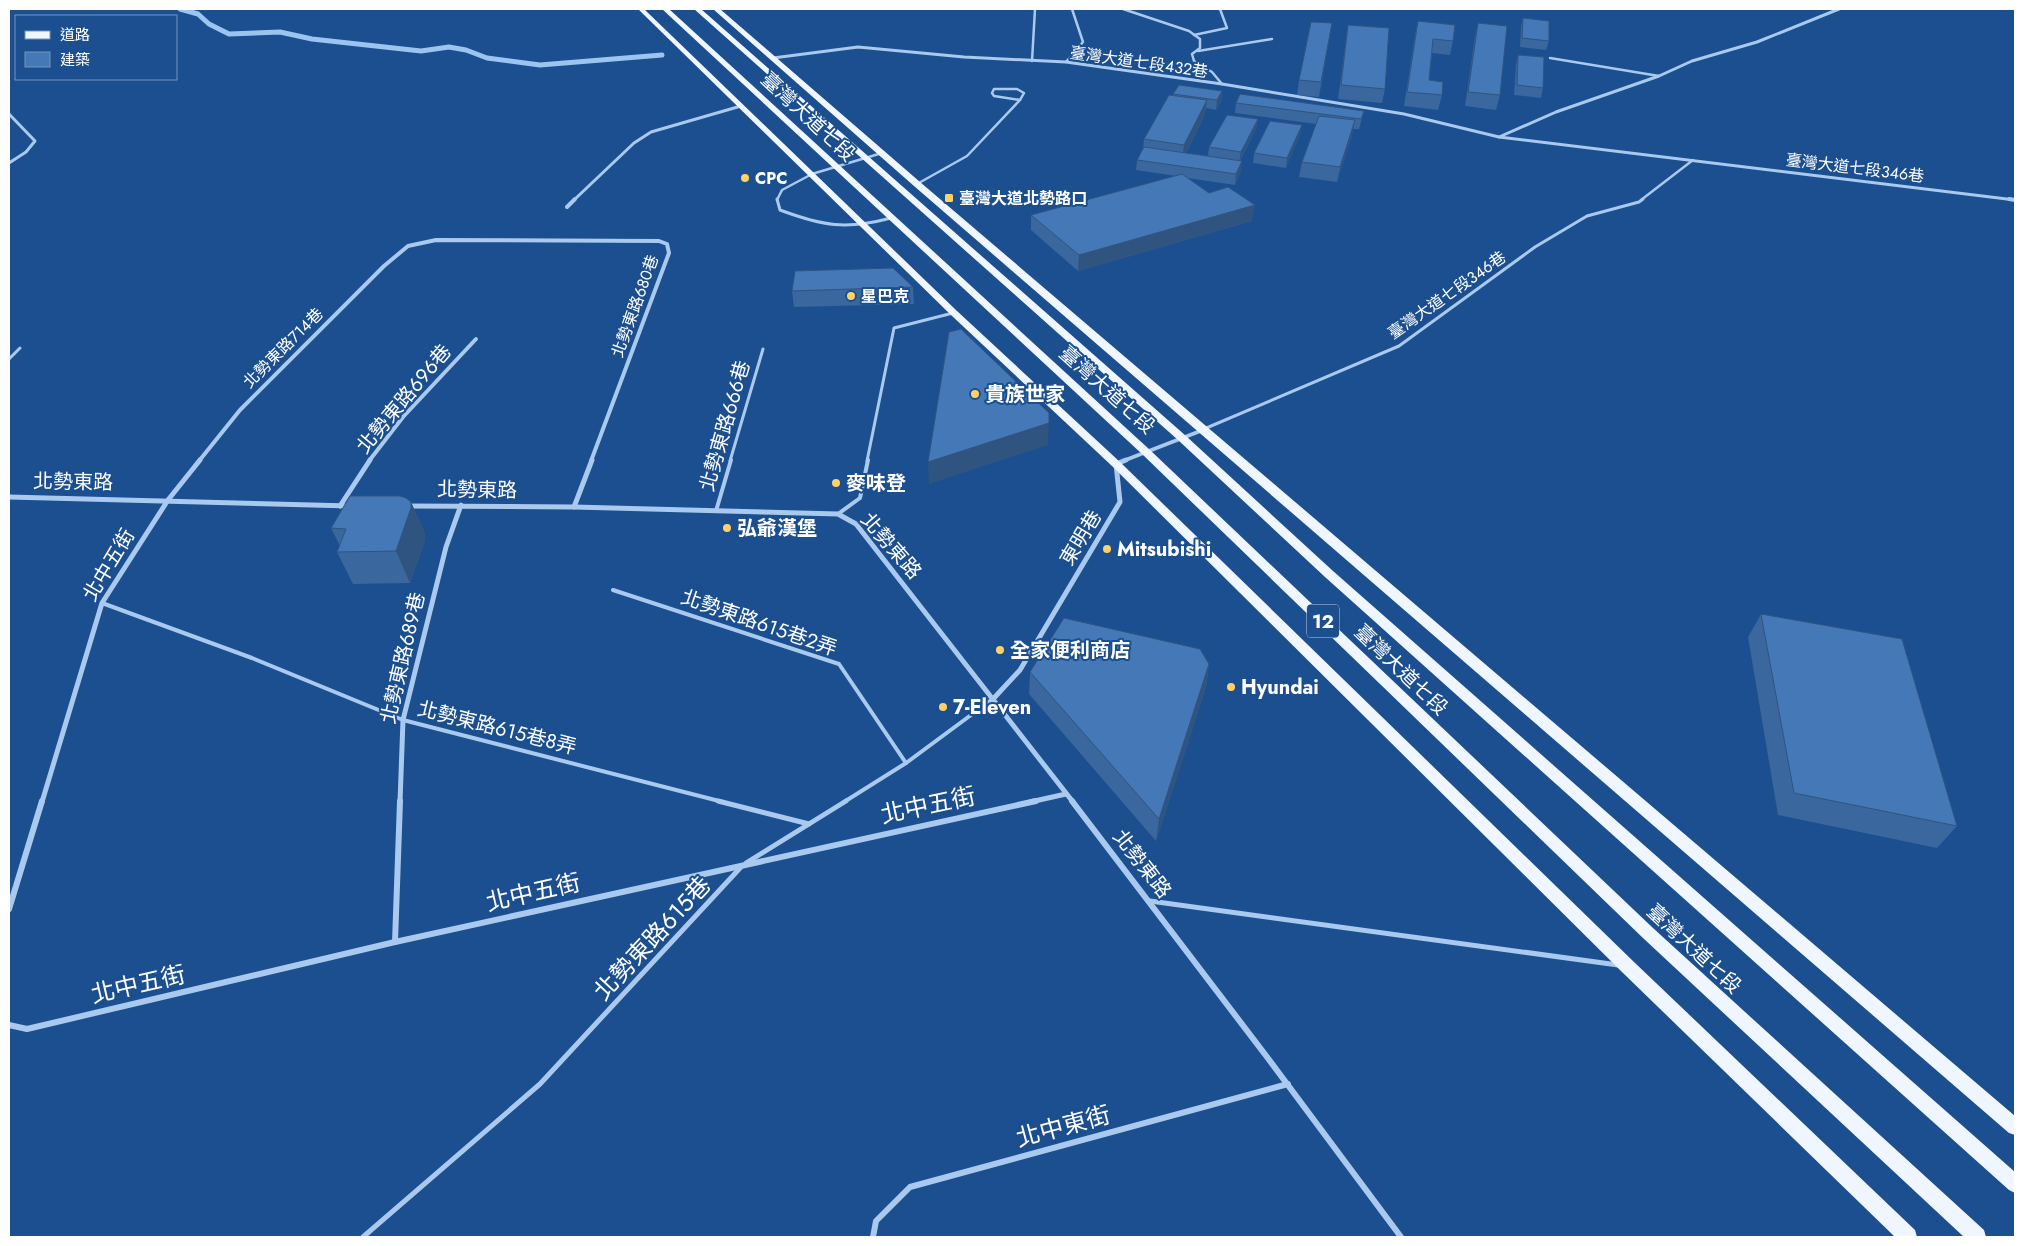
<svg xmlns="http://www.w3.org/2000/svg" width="2024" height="1246" viewBox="0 0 2024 1246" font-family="Jost,'Noto Sans TC',sans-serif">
<rect width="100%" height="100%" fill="#1b4f8f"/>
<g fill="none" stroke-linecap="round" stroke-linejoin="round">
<!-- stream -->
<polyline stroke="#9cc4f0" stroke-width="5" points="180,9 198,14 209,24 229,34 280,32 312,39 421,51 449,47 466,50 487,58 540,65 662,55"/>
<!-- service-far3 -->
<g stroke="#a9c9ee" stroke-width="2.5">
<polyline points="1123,9 1189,31 1200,39 1200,48 1192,54 1194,61 1212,72 1222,84"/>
<polyline points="1194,35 1227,28 1220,9"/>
<polyline points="1198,51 1272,39"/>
<polyline points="1550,58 1659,76"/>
<polyline points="1032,61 1035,9"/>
<polyline points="1066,62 1083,42 1072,9"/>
<polygon points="994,89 1017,89 1024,93 1020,100 994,96 992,93"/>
<polyline points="917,184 967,156 1020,100"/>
<polyline points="777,200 782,190 812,174 882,153"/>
<polyline points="1641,200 1693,160"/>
</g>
<!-- service-far2 -->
<g stroke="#a9c9ee" stroke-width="3">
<path d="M777 199 780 210C823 226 846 230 891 218"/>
<polyline points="9,359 20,348"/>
<polyline points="1204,429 1399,346 1535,247 1587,216 1639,202 1643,199"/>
<polyline points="730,461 763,349"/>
<polyline points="867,461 894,328 953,313"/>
</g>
<!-- service-far1 -->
<g stroke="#a9c9ee" stroke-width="4">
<polyline points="716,511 731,460"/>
<polyline points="838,514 860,498 868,460"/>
<polyline points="613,590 839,664 906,763"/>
<polyline points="102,603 252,658 403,720 723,802"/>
<polyline points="844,802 906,763 994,698"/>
</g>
<!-- service -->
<g stroke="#a9c9ee" stroke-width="5">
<polyline points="718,801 809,824"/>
<polyline points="746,863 846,801"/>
<polyline points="1150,901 1618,965"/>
<polyline points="363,1237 540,1084 741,867"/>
</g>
<!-- minor-far3 -->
<g stroke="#a9c9ee" stroke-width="3">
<polyline points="773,58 858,47 964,57 1066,62 1222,84 1404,114 1499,137 2015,200"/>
<polyline points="9,114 35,141 26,152 9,163"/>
<polyline points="1499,137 1556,112 1659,76 1692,61 1757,42 1839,9"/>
<polyline points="574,200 634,143 651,132 741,106"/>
</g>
<!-- minor-far2 -->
<g stroke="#a9c9ee" stroke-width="4">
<polyline points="2009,199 2015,200"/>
<polyline points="567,207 575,199"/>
<polyline points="199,461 240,410 384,266 408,246 436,240 659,241 667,244 669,253 591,461"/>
<polyline points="369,461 403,417 476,339"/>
<polyline points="1123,461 1203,430"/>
</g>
<!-- minor-far1 -->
<g stroke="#a9c9ee" stroke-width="5">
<polyline points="9,497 351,506"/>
<polyline points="340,506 370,460"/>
<polyline points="407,506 574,507 838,514 856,524 1073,802"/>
<polyline points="574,507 592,460"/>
<polyline points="994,698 1020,670 1120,502 1116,464 1126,460"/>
<polyline points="42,802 102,603 168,500 200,460"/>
<polyline points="400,802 403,720 446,547 461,505"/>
<polyline points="1030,802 1066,794"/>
</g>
<!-- minor -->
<g stroke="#a9c9ee" stroke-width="6">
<polyline points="1072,801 1267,1057 1401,1237"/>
<polyline points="9,909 42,801"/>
<polyline points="395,942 400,801"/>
<polyline points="9,1025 27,1029 395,942 1036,801"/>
<polyline points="873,1237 876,1221 910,1187 1288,1084"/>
</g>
<!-- primary -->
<g fill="#f0f6ff" fill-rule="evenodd">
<polygon points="638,9 644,9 957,311 1120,462 1634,962 1915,1230 1917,1237 1895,1237 1622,972 1112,466 951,315"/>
<polygon points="662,9 669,9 1150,450 1653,928 1984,1230 1986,1237 1964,1237 1643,938 1142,454"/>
<polygon points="694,9 701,9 1186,436 1333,571 2015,1172 2015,1193 2009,1190 1325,577 1178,440"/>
<polygon points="713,9 720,9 920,182 2015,1116 2015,1135 2009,1133 914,186"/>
</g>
</g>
<!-- wall -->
<g fill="#3a679d">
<polygon points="1523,18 1549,41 1546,50 1520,47 1521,27"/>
<polygon points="1418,21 1453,41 1450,55 1432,53 1429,80 1442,95 1438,110 1404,106 1415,35"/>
<polygon points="1332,23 1319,97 1297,95 1299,80"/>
<polygon points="1478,23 1500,95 1496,110 1465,106 1475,36"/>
<polygon points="1348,25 1385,89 1382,103 1338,99"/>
<polygon points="1518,55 1543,88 1541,98 1514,95 1516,64"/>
<polygon points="1222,91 1221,101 1216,110 1206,108 1205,114 1186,153 1208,156 1209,147 1258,119 1256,129 1240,161 1241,171 1235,185 1187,178 1209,193 1252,221 1078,271 1031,230 1031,215 1176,176 1136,170 1137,160 1143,149 1144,139 1173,94"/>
<polygon points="1236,103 1364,111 1359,129 1353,129 1352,135 1337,182 1299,177 1302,162 1316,124 1235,113"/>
<polygon points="1302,125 1300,135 1286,168 1253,163 1254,153"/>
<polygon points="913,287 914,304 794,307 792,291"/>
<polygon points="411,502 425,534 425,540 410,583 353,584 337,552 340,546 331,528"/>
<polygon points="1761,614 1957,826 1937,848 1778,815 1748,637"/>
<polygon points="1209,664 1206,687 1156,841 1029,694 1030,672"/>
</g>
<!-- shaded-wall -->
<g fill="#305480">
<polygon points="1222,91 1221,101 1216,110 1217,100"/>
<polygon points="1207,100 1205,114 1182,160 1184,145"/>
<polygon points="1258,119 1256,129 1239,162 1241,152"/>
<polygon points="1355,120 1352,135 1337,182 1340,167"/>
<polygon points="1302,125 1300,135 1286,168 1287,158"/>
<polygon points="1242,161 1241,171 1235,185 1236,174"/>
<polygon points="1255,205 1252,221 1078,271 1079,255"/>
<polygon points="1049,413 1048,445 929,484 928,462"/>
<polygon points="411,502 425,534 425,540 410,583 396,551"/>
<polygon points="1209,664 1206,687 1156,841 1159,819"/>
</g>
<!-- building -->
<g fill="#4478b7" stroke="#305480">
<polygon points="1523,18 1549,21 1549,41 1522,38"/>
<polygon points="1418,21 1455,25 1453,41 1433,39 1429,80 1443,82 1442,95 1407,92"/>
<polygon points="1311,22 1332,23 1321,82 1299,80"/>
<polygon points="1478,23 1507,26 1500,95 1468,92"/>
<polygon points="1348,25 1389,28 1385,89 1341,85"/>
<polygon points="1518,55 1544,57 1543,88 1517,85"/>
<polygon points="1179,85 1222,91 1217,100 1173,94"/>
<polygon points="1240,94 1364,111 1361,119 1236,103"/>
<polygon points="1169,95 1207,100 1184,145 1144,139"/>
<polygon points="1227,115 1258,119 1241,152 1209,147"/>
<polygon points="1319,116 1355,120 1340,167 1302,162"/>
<polygon points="1270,121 1302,125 1287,158 1254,153"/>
<polygon points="1144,147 1242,161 1236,174 1137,160"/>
<polygon points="1182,174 1209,193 1228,187 1255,205 1079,255 1031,215"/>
<polygon points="893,268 913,287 792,291 795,271"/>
<polygon points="961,329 1049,413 1049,423 928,462 949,332"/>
<polygon points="350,496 400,496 406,498 411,502 411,508 396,551 337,552 346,529 331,528"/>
<polygon points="1761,614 1902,639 1957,826 1794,793"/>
<polygon points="1064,618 1200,649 1209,664 1159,819 1030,672"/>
</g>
<!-- markers -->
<g fill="#ffd166" stroke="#1b4f8f" stroke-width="2">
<circle cx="745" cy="178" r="5"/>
<rect x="944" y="193" width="10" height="10" rx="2.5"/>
<circle cx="851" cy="296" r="5"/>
<circle cx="975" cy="394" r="5"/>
<circle cx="836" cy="483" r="5"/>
<circle cx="727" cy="528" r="5"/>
<circle cx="1107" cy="549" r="5"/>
<circle cx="1000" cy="650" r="5"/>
<circle cx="1231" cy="687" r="5"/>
<circle cx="943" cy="707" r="5"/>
</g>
<g text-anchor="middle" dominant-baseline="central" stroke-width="4" stroke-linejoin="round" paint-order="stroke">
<!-- far-street labels -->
<g font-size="16" fill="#fff" stroke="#1b4f8f">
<text transform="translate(1139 62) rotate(8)">臺灣大道七段432巷</text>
<text transform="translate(1855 168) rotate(7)">臺灣大道七段346巷</text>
<text transform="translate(1447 295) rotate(-35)">臺灣大道七段346巷</text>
<text transform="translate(635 306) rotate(-70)">北勢東路680巷</text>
<text transform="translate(283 348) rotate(-45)">北勢東路714巷</text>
</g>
<!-- far-poi labels -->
<g font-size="16" font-weight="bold" fill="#fff" stroke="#1b4f8f" text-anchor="start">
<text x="755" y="178">CPC</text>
<text x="959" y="198">臺灣大道北勢路口</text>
<text x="861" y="296">星巴克</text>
</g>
<!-- shield labels -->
<rect fill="#1b4f8f" stroke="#bbcadd" stroke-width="1" x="1307" y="604.5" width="32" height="33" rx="4"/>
<g font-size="19" font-weight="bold" fill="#fff">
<text x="1323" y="621">12</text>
</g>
<!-- street labels -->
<g font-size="20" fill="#fff" stroke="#1b4f8f">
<text transform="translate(808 117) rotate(43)">臺灣大道七段</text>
<text transform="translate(1107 390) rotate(42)">臺灣大道七段</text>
<text transform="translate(404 399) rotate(-50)">北勢東路696巷</text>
<text transform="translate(725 426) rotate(-74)">北勢東路666巷</text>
<text transform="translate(73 482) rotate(1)">北勢東路</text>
<text transform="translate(477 490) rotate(1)">北勢東路</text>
<text transform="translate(1081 538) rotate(-59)">東明巷</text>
<text transform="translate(891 546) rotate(49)">北勢東路</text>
<text transform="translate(109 565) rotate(-59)">北中五街</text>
<text transform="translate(759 623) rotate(19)">北勢東路615巷2弄</text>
<text transform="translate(403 658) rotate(-77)">北勢東路689巷</text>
<text transform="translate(1401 670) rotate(44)">臺灣大道七段</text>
<text transform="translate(497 728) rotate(14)">北勢東路615巷8弄</text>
<text transform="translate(1142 864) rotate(52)">北勢東路</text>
<text transform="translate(1694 949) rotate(43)">臺灣大道七段</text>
</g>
<!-- poi labels -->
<g font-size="20" font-weight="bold" fill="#fff" stroke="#1b4f8f" text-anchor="start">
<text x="985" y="394">貴族世家</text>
<text x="846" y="483">麥味登</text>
<text x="737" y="528">弘爺漢堡</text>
<text x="1117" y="549">Mitsubishi</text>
<text x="1010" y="650">全家便利商店</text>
<text x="1241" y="687">Hyundai</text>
<text x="953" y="707">7-Eleven</text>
</g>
<!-- near-street labels -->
<g font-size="24" fill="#fff" stroke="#1b4f8f">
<text transform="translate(928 805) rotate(-12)">北中五街</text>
<text transform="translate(533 892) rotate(-13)">北中五街</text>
<text transform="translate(652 938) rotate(-47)">北勢東路615巷</text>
<text transform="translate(138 984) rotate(-13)">北中五街</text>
<text transform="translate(1063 1126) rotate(-15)">北中東街</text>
</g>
</g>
<!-- border -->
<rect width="2024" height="1246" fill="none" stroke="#ffffff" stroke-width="20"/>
<!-- legend -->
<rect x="15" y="15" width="162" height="65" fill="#1b4f8f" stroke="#7695bc"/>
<rect x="25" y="31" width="25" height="8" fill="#f0f6ff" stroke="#7695bc"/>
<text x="60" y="40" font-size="15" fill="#ffffff">道路</text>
<rect x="25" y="52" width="25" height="15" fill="#4478b7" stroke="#7695bc"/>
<text x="60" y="65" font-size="15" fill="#ffffff">建築</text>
</svg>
